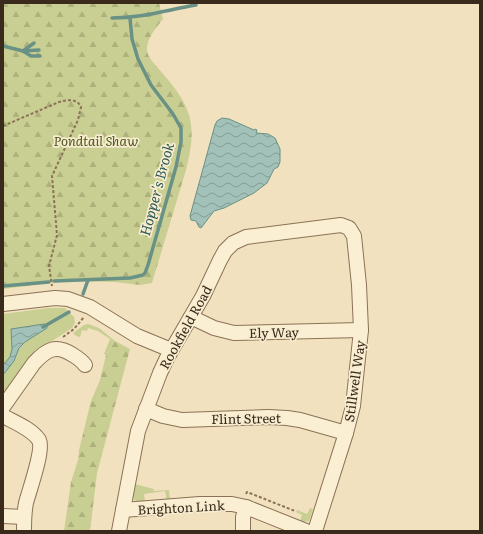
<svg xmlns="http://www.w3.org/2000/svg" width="483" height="534" viewBox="0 0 483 534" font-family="Literata,serif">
<defs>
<pattern id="forest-firs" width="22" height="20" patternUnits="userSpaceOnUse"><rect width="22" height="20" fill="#c9cf92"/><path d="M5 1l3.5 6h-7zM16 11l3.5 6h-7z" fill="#adb27d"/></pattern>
<pattern id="water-waves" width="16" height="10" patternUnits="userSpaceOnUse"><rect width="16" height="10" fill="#a2c2b9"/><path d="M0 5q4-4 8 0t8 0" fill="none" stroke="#859e96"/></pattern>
</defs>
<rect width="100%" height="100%" fill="#f1e1bf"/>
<!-- green -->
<g fill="#c9cf92">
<polygon points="48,308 65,308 74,317 75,323 72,328 46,345 3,398 3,314"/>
<polygon points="88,324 99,328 115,341 106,355 104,354 110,339 98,331 88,328 87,331 82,330 80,337 76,336 73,333 84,325"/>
<polygon points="135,484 154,489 153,491 169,490 170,501 167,501 165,491 144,494 145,501 140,502 134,500 133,495"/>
<polygon points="310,508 313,509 309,521 303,522 300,521 302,515 296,512 297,510 307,514"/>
</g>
<!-- forest -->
<g fill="url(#forest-firs)">
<path d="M3 3H159L163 19C156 28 146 39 147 51 149 60 158 67 163 74 193 108 197 126 186 170L152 283 140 285 115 282 66 281 3 289Z"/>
<polygon points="115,341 130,349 97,473 90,531 64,531 71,482 78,460 79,450 91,401 100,380 106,355"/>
</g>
<!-- water -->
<g fill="url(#water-waves)" stroke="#699186">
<polygon points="222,118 229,119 254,130 256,129 257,131 256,133 268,134 275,138 280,149 280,162 278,167 274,169 267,183 254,193 224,208 214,211 201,228 199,227 196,221 191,220 190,216 215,125 217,121"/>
<polygon points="44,324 47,325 47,328 25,342 19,348 14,361 3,375 3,365 10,357 12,349 11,329"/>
</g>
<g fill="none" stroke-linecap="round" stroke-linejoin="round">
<!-- stream -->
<g stroke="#699186" stroke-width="3.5">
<path d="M112 18C142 18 167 10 196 5"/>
<polyline points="34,43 23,51 31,56 40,56"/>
<polyline points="3,46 23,51 39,50"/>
<polyline points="54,281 130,278 143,275 145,273 148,265 176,167 181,142 181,128 173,114 151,85 138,59 132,39 130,18"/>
<polyline points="3,286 49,282"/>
<polyline points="83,294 88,280"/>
<polyline points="43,327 69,312"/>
</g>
<!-- minor casing -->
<g stroke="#8b7256" stroke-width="16">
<g id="minor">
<polyline points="3,304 55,298 68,299 90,307 137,336 171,350"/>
<polyline points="191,317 214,328 234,333 361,330"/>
<path d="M3 407 34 363C47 349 56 344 73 355 78 358 82 361 85 365"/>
<polyline points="146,409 163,416 182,420 268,417 287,418 300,420 346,433"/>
<path d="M3 416C14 422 32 429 39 440 44 450 29 491 26 503 24 513 24 522 24 531"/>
<polyline points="123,510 200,504 232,504 246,507 306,531"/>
<polyline points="3,516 24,517"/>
<polyline points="119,531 138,431 160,373 167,358 203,296 220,260 225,251 233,243 246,237 341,225 349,228 354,236 359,285 361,330 353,406 346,433 315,531"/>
<polyline points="243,531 243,517 246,507"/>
</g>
</g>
<!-- path -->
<g stroke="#8b7256" stroke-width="2" stroke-dasharray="3 2" stroke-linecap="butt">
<path d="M3 126 59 102C67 100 77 98 81 107L78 120 52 176 57 235 49 266 52 286"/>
<polyline points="63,337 74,329 84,317"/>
<polyline points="246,494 247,492 295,511"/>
</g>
<!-- minor -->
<use href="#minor" stroke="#fbefd3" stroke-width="14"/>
</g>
<g text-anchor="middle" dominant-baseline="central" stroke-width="3.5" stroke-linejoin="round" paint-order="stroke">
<!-- park labels -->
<g font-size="13" font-style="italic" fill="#4a5721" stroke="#f8eccf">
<text x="96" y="140">Pondtail Shaw</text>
</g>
<!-- street labels -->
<g font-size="13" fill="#392a1c" stroke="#f8eccf">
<text transform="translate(185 327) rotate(-61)">Rookfield Road</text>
<text transform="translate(274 332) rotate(-1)">Ely Way</text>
<text transform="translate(354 381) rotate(-82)">Stillwell Way</text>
<text transform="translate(246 418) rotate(-1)">Flint Street</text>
<text transform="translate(181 507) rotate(-3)">Brighton Link</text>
</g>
<!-- water labels -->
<g font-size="14" font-style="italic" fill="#2a5a56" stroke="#f8eccf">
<text transform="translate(156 189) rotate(-75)">Hopper's Brook</text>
</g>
</g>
<!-- border -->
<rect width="483" height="534" fill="none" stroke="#392a1c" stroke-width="8"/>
</svg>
